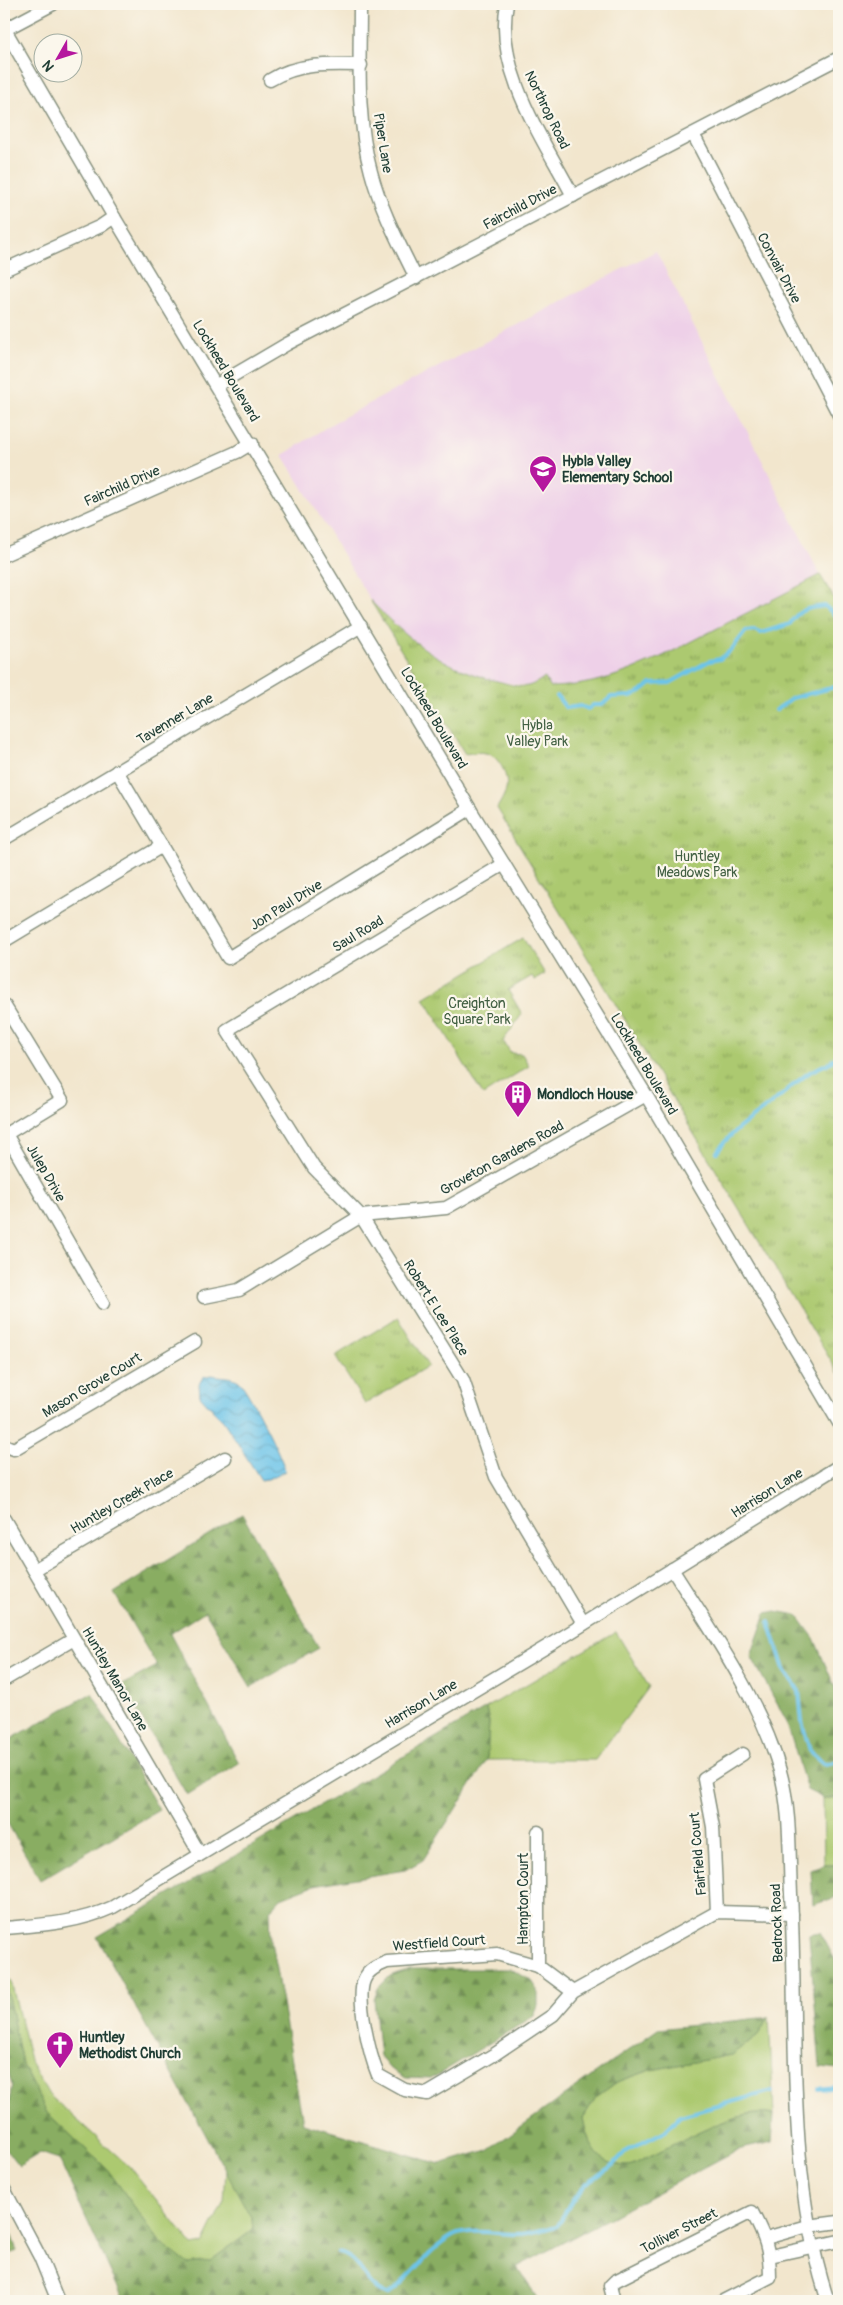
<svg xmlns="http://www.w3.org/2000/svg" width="843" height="2305" viewBox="0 0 843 2305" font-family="Pangolin,sans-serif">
<defs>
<pattern id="forest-firs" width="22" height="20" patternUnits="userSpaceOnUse" patternTransform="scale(1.25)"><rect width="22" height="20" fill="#89ad62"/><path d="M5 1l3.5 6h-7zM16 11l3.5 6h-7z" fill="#6f8e52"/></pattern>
<pattern id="park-tufts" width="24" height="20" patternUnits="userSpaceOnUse" patternTransform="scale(1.25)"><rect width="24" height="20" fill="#acc96f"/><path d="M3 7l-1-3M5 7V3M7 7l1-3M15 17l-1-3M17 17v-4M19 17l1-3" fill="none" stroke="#8ba45c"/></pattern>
<pattern id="water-waves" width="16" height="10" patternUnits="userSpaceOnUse" patternTransform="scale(1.25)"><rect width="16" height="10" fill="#6cc4e9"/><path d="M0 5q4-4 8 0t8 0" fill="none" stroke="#58a0be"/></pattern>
</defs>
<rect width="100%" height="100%" fill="#fbf7ec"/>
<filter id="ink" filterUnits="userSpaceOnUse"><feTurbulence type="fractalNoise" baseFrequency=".02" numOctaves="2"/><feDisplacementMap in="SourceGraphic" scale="10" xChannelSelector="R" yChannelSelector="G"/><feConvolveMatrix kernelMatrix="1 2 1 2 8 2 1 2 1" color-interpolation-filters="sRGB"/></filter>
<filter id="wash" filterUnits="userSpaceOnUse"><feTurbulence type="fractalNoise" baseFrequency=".0096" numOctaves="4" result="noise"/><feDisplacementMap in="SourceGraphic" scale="20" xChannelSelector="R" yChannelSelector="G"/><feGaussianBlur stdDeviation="1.12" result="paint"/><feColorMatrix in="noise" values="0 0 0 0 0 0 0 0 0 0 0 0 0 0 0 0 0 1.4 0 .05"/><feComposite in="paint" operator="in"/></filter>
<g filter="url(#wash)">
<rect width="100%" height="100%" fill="#f2e6cd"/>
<!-- built -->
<polygon fill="#eed0e8" points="656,251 820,575 642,667 601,681 562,687 525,686 483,678 442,660 401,631 370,600 283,455 333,423"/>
<!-- grass -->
<g fill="#acc96f" stroke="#668352">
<polygon points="616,1632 649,1687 595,1760 487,1760 489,1722 486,1708"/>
<polygon points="823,1798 839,1798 839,1865 824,1865"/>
<polygon points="4,1968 12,1985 31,2064 49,2095 131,2168 193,2246 203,2244 224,2201 226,2170 252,2219 253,2230 210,2261 188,2264 160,2242 107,2169 47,2113 22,2063 4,1977"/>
<path d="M769 2017 774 2115C738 2107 684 2140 652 2155 645 2158 634 2166 627 2166 596 2165 588 2144 583 2118L596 2097 617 2082 651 2070 731 2055 758 2035Z"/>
</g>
<!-- forest -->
<g fill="url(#forest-firs)" stroke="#54754b">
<polygon points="242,1514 319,1648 251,1687 205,1611 170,1634 239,1763 187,1795 122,1685 157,1666 114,1593"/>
<polygon points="776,1611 797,1615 814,1638 839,1697 839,1798 823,1798 807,1790 786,1720 751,1656 766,1613"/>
<polygon points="92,1693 159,1810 40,1880 4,1817 4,1743"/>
<path d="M486 1708 489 1722 487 1760 423 1860 405 1870 314 1885 281 1898 270 1910 271 1941 303 2123 440 2164 488 2150 658 2029 769 2017 758 2035 731 2055 651 2070 617 2082 596 2097 583 2118C588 2143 596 2165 627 2166 634 2166 645 2158 652 2155 684 2140 738 2107 774 2115L772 2142 737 2150 517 2267 539 2301H124L59 2159 40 2153 19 2166 4 2147V2133L12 2085 4 2057V1977L22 2063 47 2113 107 2169 160 2242 188 2264 210 2261 253 2230 252 2219 97 1937Z"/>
<polygon points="824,1865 839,1865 839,1896 813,1905 811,1870"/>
<polygon points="820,1932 839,1967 839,2069 820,2067 809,1934"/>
<polygon points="409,1969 511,1969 532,1981 538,1990 538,2006 534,2016 431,2079 406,2078 390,2069 380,2057 374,1999 378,1988 390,1976"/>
<polygon points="4,2206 11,2221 7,2222 17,2251 4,2257"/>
</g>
<!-- park -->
<g fill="url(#park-tufts)" stroke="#668352">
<path d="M820 575 834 598 839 595V1374L497 808C500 803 504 796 506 790 509 778 501 759 489 754 481 751 473 753 465 754L370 600C406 639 445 669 497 681 506 683 519 688 528 686 533 685 540 680 545 678L550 687C609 686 656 660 708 633 745 614 783 594 820 575Z"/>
<polygon points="523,938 545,974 535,980 532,976 508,990 522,1014 503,1041 511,1053 522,1054 529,1066 483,1095 424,998"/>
<polygon points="398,1317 428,1366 365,1404 335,1356"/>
</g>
<!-- water -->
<path fill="url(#water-waves)" stroke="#46808e" d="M212 1375C221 1377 231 1376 239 1381 247 1388 284 1460 285 1471L268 1479 261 1480 224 1422 200 1396 199 1384 203 1377Z"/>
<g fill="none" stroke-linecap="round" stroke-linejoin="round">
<!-- stream -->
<g stroke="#6cc4e9" stroke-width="4">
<path d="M557 696 566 708 581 706 588 709 593 705H602L611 697 631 696 641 692 651 684 670 683 709 661 720 659 731 650 746 631 754 630 761 633 790 624C798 609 808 608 825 606L839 619"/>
<polyline points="776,710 792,698 839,686"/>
<path d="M717 1152C732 1130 748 1122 768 1106 782 1095 796 1082 810 1072 822 1065 830 1065 839 1054"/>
<polyline points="769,1622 784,1669 799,1691 802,1722 810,1751 825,1764 839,1761"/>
<polyline points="819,2089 836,2087 839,2084"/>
<path d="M338 2253C356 2256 360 2272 370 2283 375 2289 380 2292 387 2295 411 2279 427 2250 453 2236 470 2228 498 2234 515 2234 528 2235 544 2229 557 2226L572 2201 587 2183 612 2166 626 2151 665 2131 680 2116 772 2091"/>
</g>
</g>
</g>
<g filter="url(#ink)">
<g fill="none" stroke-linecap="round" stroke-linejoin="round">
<!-- minor casing -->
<g stroke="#889280" stroke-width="15">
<g id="minor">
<path d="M360 4C360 59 356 119 371 172 381 210 399 243 416 278"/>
<path d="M507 4C494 70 544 140 573 196"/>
<polyline points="4,28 114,217 470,809 646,1095 839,1423"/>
<polyline points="4,30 53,4"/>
<path d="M270 80C297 63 329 64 361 65"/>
<polyline points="693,134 839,415"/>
<polyline points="4,270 101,226 114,217"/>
<polyline points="217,385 287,344 839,58"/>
<polyline points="4,555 237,452 252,443"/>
<polyline points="117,771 228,958 470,809"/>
<polyline points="4,839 361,626"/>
<polyline points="504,864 227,1030 314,1168 361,1216 463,1380 496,1477 583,1624"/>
<polyline points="4,941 162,846"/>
<polyline points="4,1005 62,1100 6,1134 103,1303"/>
<polyline points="204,1297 239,1290 361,1216 446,1208 646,1095"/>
<polyline points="4,1445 14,1449 195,1342"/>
<polyline points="4,1519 200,1854"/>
<path d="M672 1569C711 1631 761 1701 780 1771 791 1810 789 1854 791 1894 798 2029 785 2171 828 2301"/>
<polyline points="34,1570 225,1458"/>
<polyline points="4,1680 74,1639"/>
<polyline points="717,1912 713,1827 704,1779 743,1754"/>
<path d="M4 1928C41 1925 78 1923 113 1907L553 1643 839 1466"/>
<polyline points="538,1966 538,1832"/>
<path d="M573 1992 538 1966 497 1954 387 1962C377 1966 368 1970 364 1980 356 1999 370 2056 378 2075L405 2090 427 2094 495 2054 553 2015 573 1992 717 1912 792 1914"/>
<polyline points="4,2189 40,2257 58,2301"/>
<polyline points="766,2238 808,2226 839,2222"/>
<polyline points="770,2256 839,2241"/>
<path d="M614 2301 610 2286 615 2281 752 2212C765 2237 770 2249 770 2277L723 2301"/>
</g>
</g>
<!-- minor -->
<use href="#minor" stroke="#fff" stroke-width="12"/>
</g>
</g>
<!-- icons -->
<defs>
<g id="school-pin" transform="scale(1.4375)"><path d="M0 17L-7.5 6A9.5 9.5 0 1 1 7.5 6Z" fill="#b5179e" stroke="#fbf7ec"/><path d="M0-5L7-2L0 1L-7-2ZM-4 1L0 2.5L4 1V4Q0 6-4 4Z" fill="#fff"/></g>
<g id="building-pin" transform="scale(1.4375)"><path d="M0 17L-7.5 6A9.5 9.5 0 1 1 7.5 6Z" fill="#b5179e" stroke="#fbf7ec"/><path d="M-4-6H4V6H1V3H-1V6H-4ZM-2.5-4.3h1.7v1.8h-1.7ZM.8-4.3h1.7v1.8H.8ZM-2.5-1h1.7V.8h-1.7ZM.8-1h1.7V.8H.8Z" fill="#fff"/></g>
<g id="church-pin" transform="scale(1.4375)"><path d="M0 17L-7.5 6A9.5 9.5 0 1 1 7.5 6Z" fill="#b5179e" stroke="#fbf7ec"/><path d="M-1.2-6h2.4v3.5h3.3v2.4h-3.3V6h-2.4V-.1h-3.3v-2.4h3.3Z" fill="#fff"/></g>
</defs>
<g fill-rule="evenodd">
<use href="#school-pin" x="543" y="469"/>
<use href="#building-pin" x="518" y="1094"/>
<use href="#church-pin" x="60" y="2045"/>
</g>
<g text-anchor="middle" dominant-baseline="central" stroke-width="4.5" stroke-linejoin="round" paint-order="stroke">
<!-- street labels -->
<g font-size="14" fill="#1f3d34" stroke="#fbf7ec">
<text transform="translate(547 110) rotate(64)">Northrop Road</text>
<text transform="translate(383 143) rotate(81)">Piper Lane</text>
<text transform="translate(520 207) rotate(-28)">Fairchild Drive</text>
<text transform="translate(779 268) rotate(62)">Convair Drive</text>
<text transform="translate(226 371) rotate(59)">Lockheed Boulevard</text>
<text transform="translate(122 486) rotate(-24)">Fairchild Drive</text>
<text transform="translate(434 718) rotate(59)">Lockheed Boulevard</text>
<text transform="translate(175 719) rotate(-31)">Tavenner Lane</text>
<text transform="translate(286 905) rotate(-32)">Jon Paul Drive</text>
<text transform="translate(358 934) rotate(-31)">Saul Road</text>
<text transform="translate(644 1064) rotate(59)">Lockheed Boulevard</text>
<text transform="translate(502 1158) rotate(-29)">Groveton Gardens Road</text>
<text transform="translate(46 1173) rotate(60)">Julep Drive</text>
<text transform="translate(436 1308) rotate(58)">Robert E Lee Place</text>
<text transform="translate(92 1385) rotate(-31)">Mason Grove Court</text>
<text transform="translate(767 1493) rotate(-32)">Harrison Lane</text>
<text transform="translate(122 1501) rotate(-30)">Huntley Creek Place</text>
<text transform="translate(115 1679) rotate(60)">Huntley Manor Lane</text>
<text transform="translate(421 1704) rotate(-31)">Harrison Lane</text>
<text transform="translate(698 1854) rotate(-95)">Fairfield Court</text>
<text transform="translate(523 1899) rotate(-90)">Hampton Court</text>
<text transform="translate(777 1923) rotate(-92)">Bedrock Road</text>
<text transform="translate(439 1943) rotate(-4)">Westfield Court</text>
<text transform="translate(679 2231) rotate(-27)">Tolliver Street</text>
</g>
<!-- poi labels -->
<g font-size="14" font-weight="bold" fill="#1f3d34" stroke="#fbf7ec" text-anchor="start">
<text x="562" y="461">Hybla Valley<tspan x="562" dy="16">Elementary School</tspan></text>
<text x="537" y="1094">Mondloch House</text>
<text x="79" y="2037">Huntley<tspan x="79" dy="16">Methodist Church</tspan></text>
</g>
<!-- park labels -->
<g font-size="14" fill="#426043" stroke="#fbf7ec">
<text x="537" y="725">Hybla<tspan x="537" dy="16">Valley Park</tspan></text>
<text x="697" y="856">Huntley<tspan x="697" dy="16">Meadows Park</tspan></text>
<text x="477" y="1003">Creighton<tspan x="477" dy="16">Square Park</tspan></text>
</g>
</g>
<!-- margin -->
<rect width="843" height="2305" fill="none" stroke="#fbf7ec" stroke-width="20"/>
<!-- north arrow -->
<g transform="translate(58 58) rotate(231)"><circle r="24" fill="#fbf7ec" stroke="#a3ada2"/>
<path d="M0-4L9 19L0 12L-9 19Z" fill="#b5179e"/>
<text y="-8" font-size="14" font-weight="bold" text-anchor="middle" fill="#1f3d34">N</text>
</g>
</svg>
